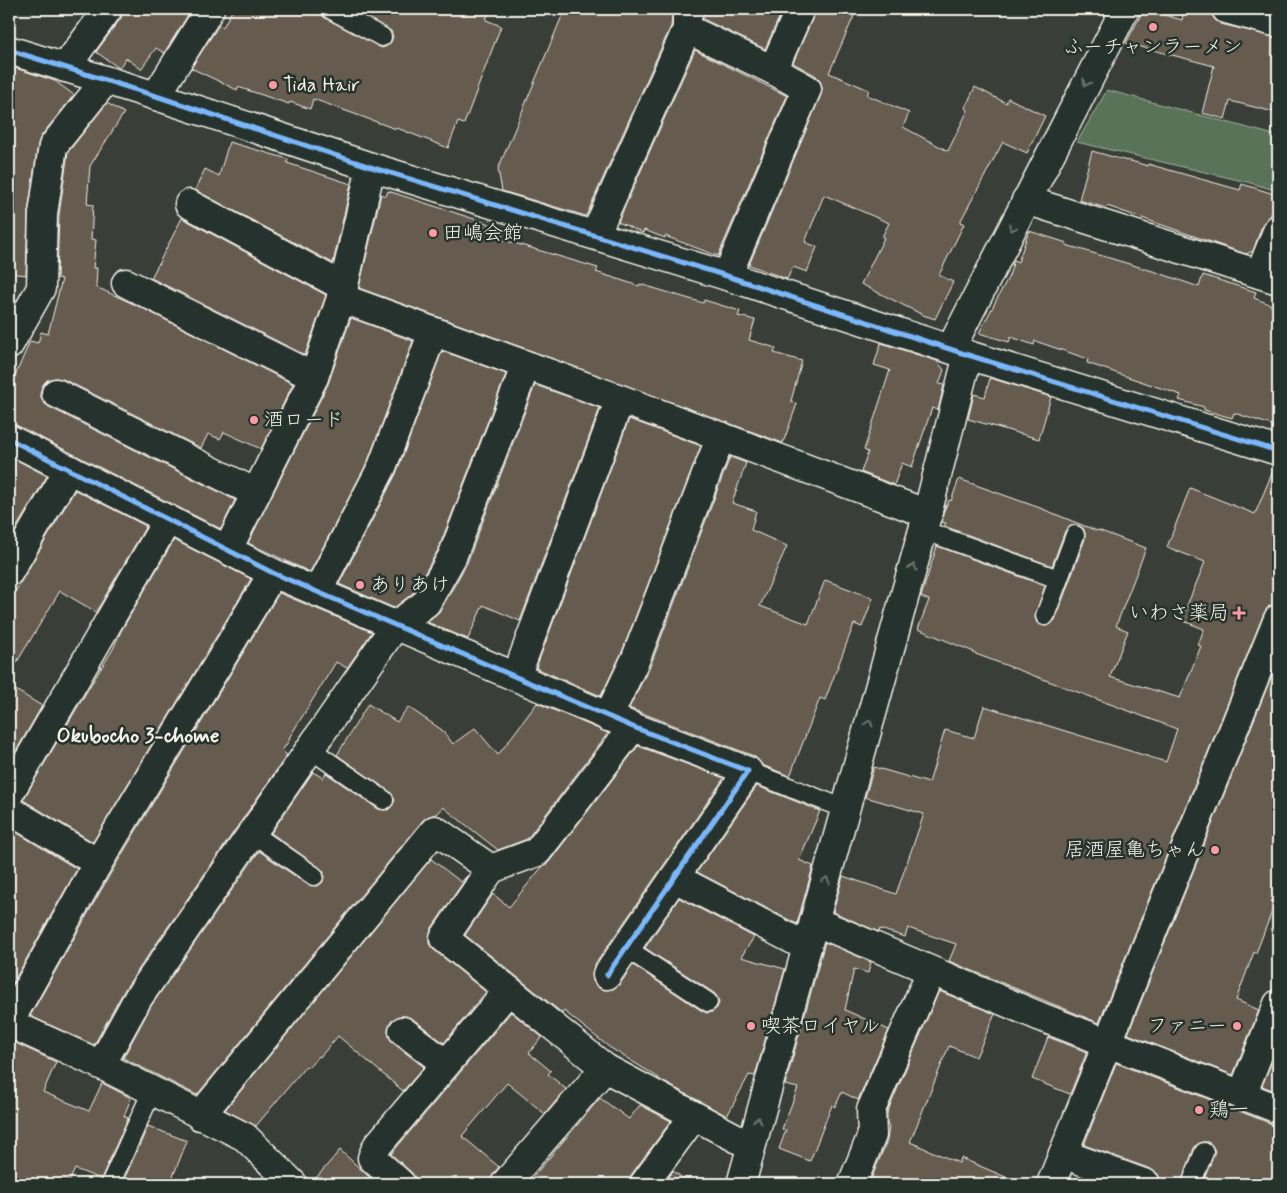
<svg xmlns="http://www.w3.org/2000/svg" width="1287" height="1193" viewBox="0 0 1287 1193" font-family="Mynerve,'Klee One',sans-serif">
<rect width="100%" height="100%" fill="#393f38"/>
<filter id="ink" filterUnits="userSpaceOnUse"><feTurbulence type="fractalNoise" baseFrequency=".02" numOctaves="2"/><feDisplacementMap in="SourceGraphic" scale="10" xChannelSelector="R" yChannelSelector="G"/><feConvolveMatrix kernelMatrix="1 2 1 2 8 2 1 2 1" color-interpolation-filters="sRGB"/></filter>
<g filter="url(#ink)">
<!-- green -->
<polygon fill="#587359" stroke="#a6b2a0" points="1107,90 1278,136 1278,191 1247,182 1077,142"/>
<!-- building -->
<g fill="#655b50" stroke="#f4f1e8">
<polygon points="123,9 180,9 188,15 164,53 156,48 141,69 126,58 119,68 96,52 121,18"/>
<polygon points="233,9 319,9 321,14 325,18 382,48 387,46 391,42 393,37 391,31 352,9 490,9 486,20 501,26 464,124 458,122 448,148 397,128 396,129 313,99 310,109 290,102 289,104 238,87 237,90 191,68 219,25 223,27"/>
<polygon points="565,9 673,9 671,26 586,216 502,191 498,169"/>
<polygon points="705,9 783,9 765,49 703,19"/>
<polygon points="815,9 857,9 829,73 869,90 867,95 909,113 903,127 948,151 968,110 965,108 975,87 1006,103 1008,98 1045,116 1027,153 1003,142 960,222 964,224 939,275 953,282 935,319 923,315 861,284 884,238 882,237 889,223 824,195 805,242 817,247 807,272 793,267 787,279 749,265 821,95 822,87 820,80 815,75 793,63 814,15"/>
<polygon points="1144,9 1182,20 1184,9 1211,9 1211,13 1215,20 1221,24 1278,38 1278,113 1230,101 1225,119 1202,113 1214,66 1126,43"/>
<polygon points="695,50 787,96 718,256 665,236 665,238 644,230 643,233 618,222"/>
<polygon points="9,66 55,81 74,95 41,136 38,144 28,212 26,275 9,273 9,167 13,115 9,114"/>
<polygon points="107,103 124,113 90,166 87,204 93,205 91,239 96,240 93,268 97,268 96,287 138,306 293,384 261,449 224,432 220,439 208,434 201,448 63,379 55,378 47,380 42,386 40,394 43,402 49,407 235,500 221,529 16,425 9,423 9,390 30,341 38,343 41,332 48,334 62,279 57,278 59,215 68,152"/>
<polygon points="229,142 288,159 287,163 351,184 333,263 195,190 205,169 219,176"/>
<polygon points="1092,151 1127,161 1127,160 1148,166 1148,164 1169,170 1240,190 1242,184 1277,195 1271,215 1263,223 1253,251 1246,254 1107,206 1106,208 1079,200"/>
<polygon points="388,191 505,229 501,239 598,268 596,272 639,286 640,284 703,303 704,300 740,311 738,316 755,320 749,340 776,348 774,353 802,361 791,401 797,404 783,443 359,288 381,194 386,196"/>
<polygon points="182,218 326,295 305,355 151,278"/>
<polygon points="1029,231 1067,243 1066,245 1156,272 1199,287 1203,275 1256,292 1254,298 1272,305 1271,307 1278,310 1278,427 1234,413 1232,418 1204,410 1204,407 1179,400 1181,395 1087,363 1088,359 1035,341 1034,345 1011,337 1009,342 979,333 1009,276 1014,260 1018,262"/>
<polygon points="351,318 413,341 368,461 310,572 248,543 328,384"/>
<polygon points="881,343 937,361 944,370 939,384 944,385 938,410 932,408 912,467 902,463 894,485 861,472 868,452 864,450 890,370 874,365"/>
<polygon points="442,351 506,374 438,550 414,592 394,608 339,584 396,474"/>
<polygon points="990,378 1051,397 1039,439 968,419 974,394 985,397"/>
<polygon points="535,385 600,408 520,621 483,605 468,639 427,622 440,611 467,563"/>
<polygon points="629,419 701,446 622,652 601,696 536,668"/>
<polygon points="9,456 47,476 12,535 9,533"/>
<polygon points="730,457 746,463 732,503 756,511 751,530 787,546 760,606 808,624 825,580 873,598 862,627 854,624 825,700 820,698 790,776 762,765 760,762 754,756 629,708 651,664"/>
<polygon points="1275,466 1278,466 1278,604 1269,606 1264,613 1099,1023 949,961 956,944 908,928 905,937 880,929 879,932 833,912 843,876 896,894 924,814 865,797 874,767 929,783 945,730 974,738 984,706 1166,762 1177,729 973,653 974,652 918,629 929,600 921,597 937,546 1045,586 1035,617 1037,623 1046,626 1051,624 1055,620 1085,539 1085,533 1083,528 1078,525 1069,527 1065,531 1052,566 944,526 946,523 941,522 943,513 949,500 951,501 959,479 1040,508 1097,531 1098,530 1146,548 1116,626 1128,631 1110,677 1180,698 1201,646 1198,645 1204,629 1181,620 1205,562 1167,547 1190,488 1255,514"/>
<polygon points="75,490 146,526 96,612 60,591 9,675 9,602"/>
<polygon points="174,540 251,579 93,842 23,800 90,686 113,649 121,631"/>
<polygon points="279,593 372,632 347,668 336,662 289,738 290,739 282,751 287,755 125,989 94,1045 30,1016 112,871"/>
<polygon points="1278,660 1278,896 1256,953 1254,952 1236,1000 1259,1010 1233,1075 1128,1034"/>
<polygon points="9,686 42,706 9,763"/>
<polygon points="537,703 608,733 527,839 498,850 443,807 436,814 429,816 423,820 197,1095 123,1058 151,1006 259,851 308,885 318,886 323,882 324,872 320,868 271,833 313,772 323,778 326,773 378,809 388,810 392,806 395,800 390,792 337,755 368,704 397,722 408,707 442,730 453,744 475,728 498,755"/>
<polygon points="638,746 724,778 594,966 592,973 593,981 599,988 605,990 613,989 620,984 633,965 702,1011 707,1013 712,1012 717,1008 719,1003 718,998 714,993 645,948 679,898 754,937 741,957 785,969 755,1076 749,1075 727,1116 658,1079 659,1078 609,1047 564,1011 562,1013 465,935 493,894 509,907 542,867 549,862"/>
<polygon points="757,786 820,811 799,860 813,866 797,924 697,872"/>
<polygon points="9,828 77,869 9,990"/>
<polygon points="431,859 461,882 468,875 431,929 429,936 429,944 434,950 486,992 444,1043 413,1019 406,1016 398,1016 391,1021 388,1028 389,1037 393,1043 424,1067 403,1091 338,1036 320,1057 319,1056 308,1068 306,1066 256,1126 225,1110"/>
<polygon points="825,942 871,962 868,973 854,969 845,1010 889,1030 858,1100 842,1092 835,1107 832,1105 810,1161 779,1149 786,1130 782,1129 798,1088 785,1085"/>
<polygon points="939,991 995,1014 976,1057 949,1046 910,1142 959,1163 961,1158 1022,1184 869,1184 887,1141 889,1126 887,1125 887,1113"/>
<polygon points="511,1012 542,1037 529,1053 551,1071 548,1074 566,1089 545,1114 507,1083 462,1136 499,1167 493,1174 490,1184 416,1184 416,1179 412,1173 391,1154"/>
<polygon points="1048,1037 1087,1052 1070,1094 1032,1079"/>
<polygon points="9,1040 56,1062 43,1092 89,1111 102,1083 131,1098 124,1116 128,1118 101,1179 75,1169 68,1184 9,1184"/>
<polygon points="1278,1046 1278,1092 1262,1086"/>
<polygon points="1116,1063 1272,1124 1278,1124 1278,1184 1202,1184 1215,1151 1212,1145 1208,1142 1202,1142 1194,1148 1181,1184 1171,1184 1161,1181 1158,1174 1151,1169 1084,1145"/>
<polygon points="600,1098 629,1119 640,1105 671,1121 631,1175 629,1184 527,1184"/>
<polygon points="148,1126 187,1141 170,1184 122,1184"/>
<polygon points="340,1150 368,1176 378,1184 311,1184"/>
<polygon points="673,1171 691,1184 663,1184"/>
</g>
<g fill="none" stroke-linecap="round" stroke-linejoin="round">
<!-- service casing -->
<g stroke="#f4f1e8" stroke-width="21">
<g id="service">
<polyline points="330,9 382,37"/>
<polyline points="923,530 1058,579"/>
<polyline points="1045,616 1075,535"/>
<polyline points="310,749 384,800"/>
<polyline points="748,771 845,809"/>
<polyline points="252,833 314,876"/>
<polyline points="626,948 708,1002"/>
<polyline points="111,1182 152,1091"/>
<polyline points="1191,1184 1204,1152"/>
</g>
</g>
<!-- minor casing -->
<g stroke="#f4f1e8" stroke-width="31">
<g id="minor">
<polyline points="1226,9 1278,23"/>
<polyline points="687,29 773,70"/>
<polyline points="65,68 108,9"/>
<polyline points="156,96 210,9"/>
<polyline points="1026,200 1278,280"/>
<polyline points="189,204 344,287"/>
<polyline points="595,235 687,29 687,16 690,9"/>
<polyline points="1260,274 1278,229"/>
<polyline points="727,276 807,89 773,70 800,9"/>
<polyline points="126,283 314,377"/>
<polyline points="341,298 620,399 928,514"/>
<polyline points="9,345 41,288 43,214 53,146 105,81"/>
<polyline points="951,348 1125,9"/>
<polyline points="56,393 256,493"/>
<polyline points="9,439 273,573 633,727 748,771 607,975"/>
<polyline points="228,549 314,377 341,298 371,167"/>
<polyline points="9,572 69,469"/>
<polyline points="317,592 382,467 433,332"/>
<polyline points="516,677 620,399"/>
<polyline points="608,717 636,658 721,436"/>
<polyline points="9,794 168,519"/>
<polyline points="9,810 98,863"/>
<polyline points="491,869 444,938 605,1068 751,1146"/>
<polyline points="675,878 807,947"/>
<polyline points="814,921 1041,1017 1278,1109"/>
<polyline points="9,1022 98,863 273,573"/>
<polyline points="9,1023 101,1065 245,1137 293,1184"/>
<polyline points="403,1031 446,1064"/>
<polyline points="101,1065 138,998 395,626 426,603 452,557 526,365"/>
<polyline points="1242,1095 1278,1004"/>
<polyline points="200,1116 435,830 491,869 537,852 633,727"/>
<polyline points="1063,1154 1146,1184"/>
<polyline points="401,1184 372,1158 377,1146 508,991"/>
<polyline points="505,1184 605,1068"/>
<polyline points="644,1184 694,1116"/>
<polyline points="741,1184 923,530 968,355"/>
<polyline points="852,1184 872,1135 871,1110 931,971"/>
<polyline points="1051,1184 1278,619"/>
</g>
</g>
<!-- tertiary casing -->
<g stroke="#f4f1e8" stroke-width="31">
<polyline id="tertiary" points="9,50 156,96 371,167 727,276 968,355 1278,451"/>
</g>
<!-- service -->
<use href="#service" stroke="#26332d" stroke-width="18"/>
<!-- minor -->
<use href="#minor" stroke="#26332d" stroke-width="28"/>
<!-- tertiary -->
<use href="#tertiary" stroke="#26332d" stroke-width="28"/>
<!-- cycleway casing -->
<g stroke="#26332d" stroke-width="8">
<g id="cycleway">
<polyline points="9,50 156,96 371,167 727,276 968,355 1278,451"/>
<polyline points="9,439 273,573 633,727 748,771 607,975"/>
</g>
</g>
<!-- cycleway -->
<use href="#cycleway" stroke="#7ab7fb" stroke-width="5"/>
</g>
<!-- one-way arrows -->
<defs><path id="oneway-chevron" d="M-2-3.5L2.5 0L-2 3.5" fill="none" stroke-width="1.6" stroke-linecap="round" stroke-linejoin="round" transform="scale(1.25)"/></defs>
<g stroke="#6e766e">
<use href="#oneway-chevron" transform="translate(1086 83) rotate(117)"/>
<use href="#oneway-chevron" transform="translate(1012 228) rotate(117)"/>
<use href="#oneway-chevron" transform="translate(913 567) rotate(-74)"/>
<use href="#oneway-chevron" transform="translate(869 723) rotate(-74)"/>
<use href="#oneway-chevron" transform="translate(826 880) rotate(-75)"/>
<use href="#oneway-chevron" transform="translate(758 1120) rotate(-74)"/>
</g>
</g>
<!-- markers -->
<g fill="#ff9aa2" stroke="#26332d" stroke-width="2">
<circle cx="1153" cy="27" r="5"/>
<circle cx="273" cy="85" r="5"/>
<circle cx="433" cy="233" r="5"/>
<circle cx="254" cy="420" r="5"/>
<circle cx="360" cy="585" r="5"/>
<path d="M1236.5 605.5h5v5h5v5h-5v5h-5v-5h-5v-5h5z"/>
<circle cx="1215" cy="850" r="5"/>
<circle cx="751" cy="1026" r="5"/>
<circle cx="1237" cy="1026" r="5"/>
<circle cx="1199" cy="1110" r="5"/>
</g>
<g text-anchor="middle" dominant-baseline="central" stroke-width="5" stroke-linejoin="round" paint-order="stroke">
<!-- poi labels -->
<g font-size="20" fill="#f4f1e8" stroke="#26332d" text-anchor="start">
<text x="1153" y="47" text-anchor="middle">ふーチャンラーメン</text>
<text x="283" y="85">Tida Hair</text>
<text x="443" y="233">田嶋会館</text>
<text x="264" y="420">酒ロード</text>
<text x="370" y="585">ありあけ</text>
<text x="1229" y="613" text-anchor="end">いわさ薬局</text>
<text x="1205" y="850" text-anchor="end">居酒屋亀ちゃん</text>
<text x="761" y="1026">喫茶ロイヤル</text>
<text x="1227" y="1026" text-anchor="end">ファニー</text>
<text x="1209" y="1110">鶏一</text>
</g>
<!-- neighbourhood labels -->
<g font-size="21" font-weight="bold" fill="#f4f1e8" stroke="#26332d">
<text x="138" y="736">Okubocho 3-chome</text>
</g>
</g>
<!-- margin -->
<rect width="1287" height="1193" fill="none" stroke="#26332d" stroke-width="30"/>
<rect x="15" y="15" width="1257" height="1163" fill="none" stroke="#f4f1e8" stroke-width="2" filter="url(#ink)"/>
</svg>
